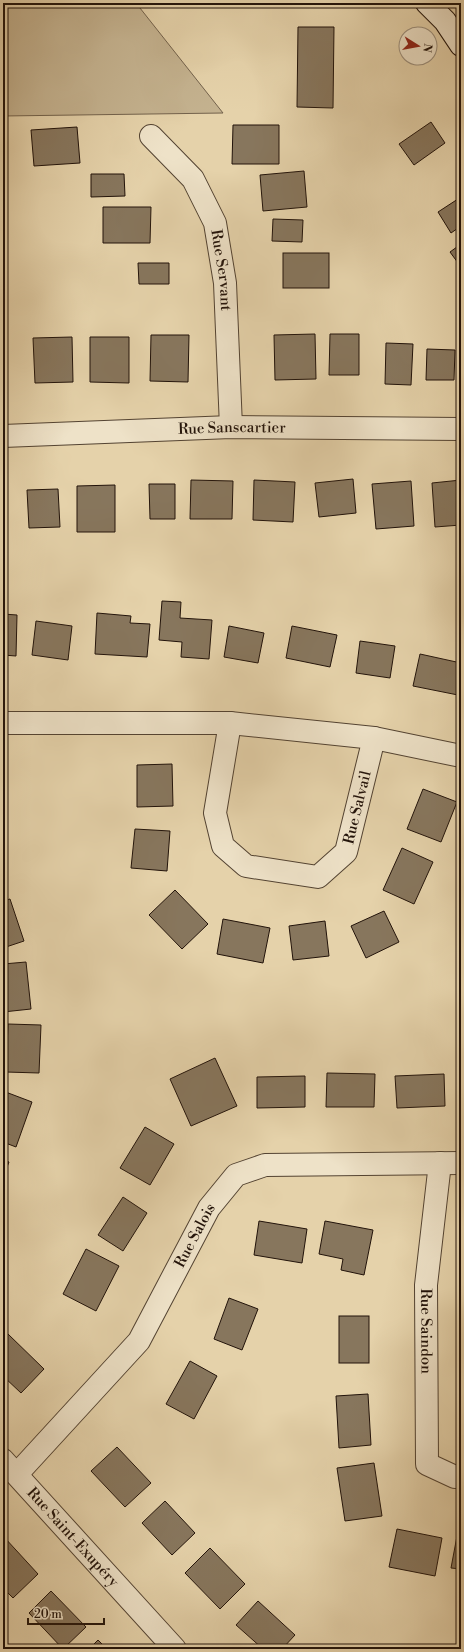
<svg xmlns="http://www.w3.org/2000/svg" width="464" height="1652" viewBox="0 0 464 1652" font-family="'Libre Bodoni',serif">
<rect width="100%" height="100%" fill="#e5d2aa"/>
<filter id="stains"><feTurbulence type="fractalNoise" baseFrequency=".005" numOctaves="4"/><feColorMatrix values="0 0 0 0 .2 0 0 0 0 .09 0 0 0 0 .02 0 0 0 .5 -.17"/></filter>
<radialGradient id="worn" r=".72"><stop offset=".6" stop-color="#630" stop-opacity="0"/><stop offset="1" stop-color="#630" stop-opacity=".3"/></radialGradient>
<!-- green -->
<polygon fill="#c4b28f" stroke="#73624c" points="3,3 136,3 223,113 3,116"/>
<!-- building -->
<g fill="#87765d" stroke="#22130a">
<polygon points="298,27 334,27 333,108 297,107"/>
<polygon points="431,122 445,143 414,165 399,144"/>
<polygon points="233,125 279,125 279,164 232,164"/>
<polygon points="77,127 80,163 34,166 31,130"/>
<polygon points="304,171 307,207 263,211 260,175"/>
<polygon points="91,174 124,174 125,196 91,197"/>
<polygon points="461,197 461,226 451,233 438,212"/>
<polygon points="103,207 151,207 150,243 103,243"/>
<polygon points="273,219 303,220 302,242 272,241"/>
<polygon points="461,244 461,267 450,252"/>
<rect x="283" y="253" width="46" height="35"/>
<polygon points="138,263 169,263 169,284 139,284"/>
<polygon points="315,334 316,379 275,380 274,335"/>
<polygon points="330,334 359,334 359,375 329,375"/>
<polygon points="151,335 189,335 188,382 150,381"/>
<polygon points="72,337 73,382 35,383 33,338"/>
<polygon points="90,337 129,337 129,383 90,382"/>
<polygon points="386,343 413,344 411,385 385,384"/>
<polygon points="427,349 455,350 454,380 426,380"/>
<polygon points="353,479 356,513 319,517 315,483"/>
<polygon points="191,480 233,481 232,519 190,519"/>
<polygon points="254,480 295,482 293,522 253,520"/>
<polygon points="461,480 461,525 435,527 432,483"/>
<polygon points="411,481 414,526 376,529 372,484"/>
<polygon points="149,484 175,484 175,519 150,519"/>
<polygon points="115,485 115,532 77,532 77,486"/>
<polygon points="58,489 60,527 29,528 27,490"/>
<polygon points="162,601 181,602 180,618 212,620 209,659 181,657 182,642 159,640"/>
<polygon points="97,613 131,616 130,623 150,624 147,657 95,654"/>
<polygon points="3,614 17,615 16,656 3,655"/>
<polygon points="36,621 72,626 68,660 32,655"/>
<polygon points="229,626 264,633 258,663 224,657"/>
<polygon points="292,626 337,635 330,667 286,658"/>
<polygon points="360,641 395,646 390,678 356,673"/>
<polygon points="420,654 461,663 461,681 458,695 413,686"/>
<polygon points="172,764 173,806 137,807 137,765"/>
<polygon points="423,789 457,802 441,842 407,829"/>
<polygon points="135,829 170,831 167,871 131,868"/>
<polygon points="402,848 433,862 414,904 383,890"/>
<polygon points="175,890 208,924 182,949 149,915"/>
<polygon points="10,899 24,941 3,948 3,901"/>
<polygon points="384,911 399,942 366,958 351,926"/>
<polygon points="223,919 270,928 263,963 217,954"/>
<polygon points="325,921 329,956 293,960 289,926"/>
<polygon points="26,962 31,1009 3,1012 3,964"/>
<polygon points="8,1024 41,1025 39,1073 6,1072"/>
<polygon points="215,1058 237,1106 191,1126 170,1079"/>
<polygon points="459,1065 461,1065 461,1107 458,1107"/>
<polygon points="327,1073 375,1074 374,1107 326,1107"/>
<polygon points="444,1074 445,1106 397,1108 395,1076"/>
<polygon points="305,1076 305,1107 257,1108 257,1077"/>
<polygon points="3,1091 32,1102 16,1147 3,1142"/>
<polygon points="145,1127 174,1144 150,1185 120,1168"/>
<polygon points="3,1160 9,1162 3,1177"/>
<polygon points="123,1197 147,1213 123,1251 98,1235"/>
<polygon points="259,1221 307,1229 302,1263 254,1255"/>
<polygon points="325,1221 373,1230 364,1275 341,1270 343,1259 319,1254"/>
<polygon points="86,1249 119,1266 96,1311 63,1294"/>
<polygon points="229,1298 258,1309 242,1350 214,1339"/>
<rect x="339" y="1316" width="30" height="47"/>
<polygon points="8,1334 44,1369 21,1393 3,1376 3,1339"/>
<polygon points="190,1361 217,1376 194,1419 166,1404"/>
<polygon points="368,1394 371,1445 339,1448 336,1396"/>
<polygon points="117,1447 151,1483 125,1507 91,1471"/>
<polygon points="374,1463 382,1516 345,1521 337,1468"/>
<polygon points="165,1501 195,1533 172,1555 142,1523"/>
<polygon points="397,1529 442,1538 435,1576 389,1567"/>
<polygon points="457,1536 461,1537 461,1569 451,1568"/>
<polygon points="4,1537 38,1574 13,1598 3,1588"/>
<polygon points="210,1548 245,1584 220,1609 185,1573"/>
<polygon points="51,1591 86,1627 63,1649 29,1613"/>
<polygon points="258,1601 295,1635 282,1649 263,1649 236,1625"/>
<polygon points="98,1640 107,1649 89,1649"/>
<polygon points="304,1645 308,1649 300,1649"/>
</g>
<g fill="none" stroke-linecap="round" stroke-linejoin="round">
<!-- street casing -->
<g stroke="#534332" stroke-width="24">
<g id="street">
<path id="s1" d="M151 136 193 179 215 223 225 283 231 427"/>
<path id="s2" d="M3 436 231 427 461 429"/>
<polyline points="3,723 230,723 374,738 461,756"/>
<path id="s3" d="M230 723 215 813 223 846 246 866 318 877 346 852 374 738"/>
<path id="s4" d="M440 1163 426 1285 427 1464 455 1477H461"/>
<path id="s5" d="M3 1460 175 1649"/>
<path id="s6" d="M17 1474 139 1341 209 1208 236 1175 265 1165 461 1163"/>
</g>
</g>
<!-- secondary casing -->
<g stroke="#22130a" stroke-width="24">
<polyline id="secondary" points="427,3 445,21 461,45"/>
</g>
<!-- street -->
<use href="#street" stroke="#eee2c8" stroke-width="22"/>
<!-- secondary -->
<use href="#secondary" stroke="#eee2c8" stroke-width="22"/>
</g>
<g text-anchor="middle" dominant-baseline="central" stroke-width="4" stroke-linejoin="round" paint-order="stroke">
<!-- street labels -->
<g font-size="15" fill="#22130a" stroke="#eee2c8">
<text stroke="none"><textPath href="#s1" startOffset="157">Rue Servant</textPath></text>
<text stroke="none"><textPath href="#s2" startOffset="229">Rue Sanscartier</textPath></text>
<text stroke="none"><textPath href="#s3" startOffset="312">Rue Salvail</textPath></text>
<text stroke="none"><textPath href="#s6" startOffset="300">Rue Salois</textPath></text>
<text stroke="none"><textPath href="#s4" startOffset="169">Rue Saindon</textPath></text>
<text stroke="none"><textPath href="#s5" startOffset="104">Rue Saint-Exupéry</textPath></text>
</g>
</g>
<!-- margin -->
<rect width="464" height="1652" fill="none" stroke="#e5d2aa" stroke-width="16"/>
<rect x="4" y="4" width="456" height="1644" fill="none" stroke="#22130a" stroke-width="2"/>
<rect x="8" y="8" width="448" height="1636" fill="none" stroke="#22130a"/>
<!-- north arrow -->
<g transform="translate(418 46) rotate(101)"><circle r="19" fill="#eee2c8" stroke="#9c8f7c"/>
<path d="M0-3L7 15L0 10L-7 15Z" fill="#8f2418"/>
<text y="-6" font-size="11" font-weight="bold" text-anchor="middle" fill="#22130a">N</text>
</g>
<!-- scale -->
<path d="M28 1618v6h76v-6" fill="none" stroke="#22130a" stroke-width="2"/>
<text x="34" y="1618" font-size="12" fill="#22130a" stroke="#eee2c8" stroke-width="3" paint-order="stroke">20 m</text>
<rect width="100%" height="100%" filter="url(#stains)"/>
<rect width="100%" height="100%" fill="url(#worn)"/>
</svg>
